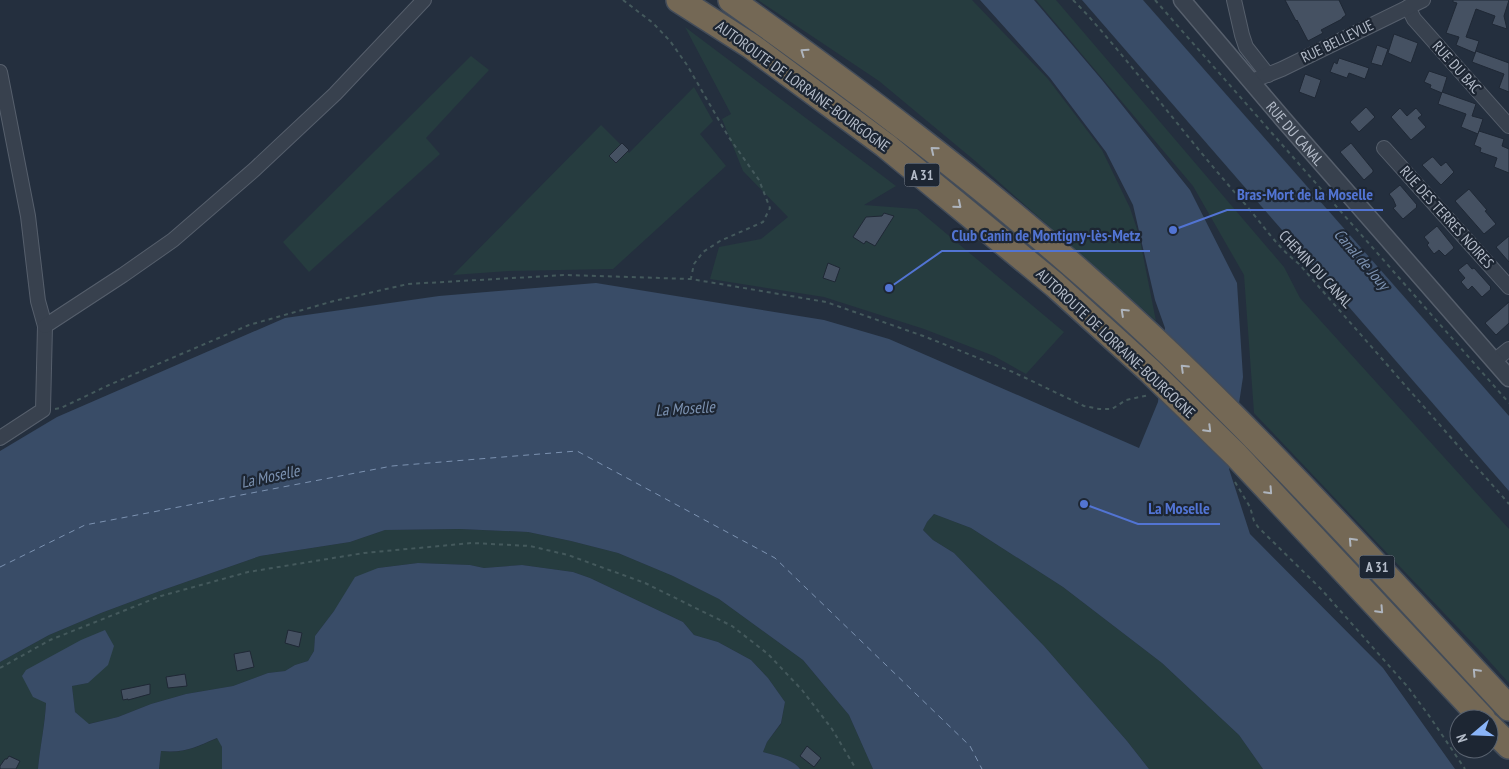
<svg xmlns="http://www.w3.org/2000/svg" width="1509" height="769" viewBox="0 0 1509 769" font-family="'PT Sans Narrow',sans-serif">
<rect width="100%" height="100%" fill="#242f3e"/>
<!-- green -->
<g fill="#263c3f">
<polygon points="758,0 972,0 1048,79 1102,150 1130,208 1139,235 1156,321 974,160 879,81"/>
<polygon points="1036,0 1056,0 1284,267 1300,298 1509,529 1509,683 1481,652 1254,413 1244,275 1193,186"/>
<polygon points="685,27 896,186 864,205 917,209 1064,332 1026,374 994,356 924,329 824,297 710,279 719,247 761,239 788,217 743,171 722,119 731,114"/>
<polygon points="471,56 489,70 426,138 440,154 309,272 283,242"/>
<polygon points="694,87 713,121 700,134 726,166 613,269 509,271 453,275 601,125 629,153"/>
<polygon points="934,514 971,528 1063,587 1162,663 1239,735 1263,769 1149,769 1127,741 1044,646 954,553 933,540 923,530 927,522"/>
<path d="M460 529 528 532 571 541 618 553 673 576 719 599 803 660 849 715 873 769H800C793 759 774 755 763 752L767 742 781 724 785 702 768 678 751 660 718 642 694 635 683 622 590 578 573 572 522 565 484 568 470 565 418 563 378 568 334 611 315 636 314 651 308 661 295 665 285 671 268 673 233 686 186 694 151 704 118 717 88 724 75 712 72 686 88 683 114 646 46 702C45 725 40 747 38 769H0V662L49 635 101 613 160 591 260 556 350 542 385 530Z"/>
<path d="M218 738 222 747V769H159L161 751C185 754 196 747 218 738Z"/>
</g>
<!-- water -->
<g fill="#394c67">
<polygon points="980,0 1034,0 1102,80 1190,190 1237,283 1243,377 1229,469 1250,534 1383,668 1455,769 1263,769 1239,735 1162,663 1063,587 971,528 934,514 927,522 923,530 933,540 954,553 1044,646 1127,741 1149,769 873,769 849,715 803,660 719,599 673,576 618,553 571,541 528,532 460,529 385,530 350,542 260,556 160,591 101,613 49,635 0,662 0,451 57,417 285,318 439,296 596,283 824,320 889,339 1139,448 1158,402 1165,328 1155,300 1133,205 1106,152 1050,78"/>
<polygon points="1082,0 1143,0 1509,416 1509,491"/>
<path d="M418 563 470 565 484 568 522 565 573 572 590 578 683 622 694 635 718 642 751 660 768 678 785 702 781 723 767 742 763 752C774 755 793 759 800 769H222V747L217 738C195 747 186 753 161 751L159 769H38C40 747 45 725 46 703L33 697 22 676 26 670 81 640 105 630 114 646 108 665 88 683 72 686 75 712 89 724 118 717 151 704 186 694 233 686 268 673 285 671 295 665 308 661 314 651 315 636 334 611 355 577 378 568Z"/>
</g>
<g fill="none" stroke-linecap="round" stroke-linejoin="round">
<!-- ferry -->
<polyline stroke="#7c92b1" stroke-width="1" stroke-dasharray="6 5" stroke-linecap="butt" points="0,567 85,525 392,466 577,451 775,558 970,746 982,769"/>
</g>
<!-- building -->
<g fill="#455162" stroke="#1f2835">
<polygon points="1285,0 1339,0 1346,15 1342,18 1342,19 1321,30 1323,33 1308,41 1297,20 1296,21"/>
<polygon points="1453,0 1509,0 1504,16 1507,29 1492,24 1495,16 1476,9 1466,37 1479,41 1475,53 1456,45 1459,37 1446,33 1457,3 1453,2"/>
<polygon points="1394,34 1418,43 1411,63 1388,53"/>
<polygon points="1377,45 1388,49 1382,66 1371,63"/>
<polygon points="1476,51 1509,63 1509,92 1499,88 1504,74 1472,62"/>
<polygon points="1339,58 1369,68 1365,79 1349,73 1347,78 1330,72 1334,62 1337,64"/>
<polygon points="1429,71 1447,77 1442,93 1430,88 1431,85 1424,82"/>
<polygon points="1305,74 1321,80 1315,98 1299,92"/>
<polygon points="1442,92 1476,104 1472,116 1483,119 1478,134 1461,127 1466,114 1438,104"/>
<polygon points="1366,107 1375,117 1359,132 1350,122"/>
<polygon points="1400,108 1407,116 1416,108 1422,115 1418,118 1426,127 1411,140 1391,117"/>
<polygon points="1479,131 1504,139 1502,146 1509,149 1509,173 1494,167 1497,158 1480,152 1481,148 1474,145"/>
<polygon points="622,143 629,150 616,163 609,156"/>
<polygon points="1351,143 1373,170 1373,172 1364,180 1340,152"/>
<polygon points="1432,157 1433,157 1441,166 1446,162 1454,172 1441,185 1422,165"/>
<polygon points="1400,185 1417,205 1416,206 1417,207 1403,219 1393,208 1396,206 1393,199 1389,194"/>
<polygon points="1469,189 1487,210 1485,211 1496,224 1484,234 1455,201"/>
<polygon points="884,213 894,216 875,246 866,241 864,244 853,237 866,217 882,216"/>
<polygon points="1437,226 1453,246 1454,248 1445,256 1439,250 1434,254 1427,245 1429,243 1424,237"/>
<polygon points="1509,236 1509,262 1496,247"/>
<polygon points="828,263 840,268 835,282 823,278"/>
<polygon points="1467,263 1472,269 1474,268 1491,287 1490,288 1491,289 1482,297 1472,286 1468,290 1461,282 1465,278 1458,270"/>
<polygon points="1509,302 1509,323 1496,335 1485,323"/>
<polygon points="288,630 302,633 299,647 285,643"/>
<polygon points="250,651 254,667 237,671 234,654"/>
<polygon points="185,674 187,686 168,688 166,677"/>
<polygon points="150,684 150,694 128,700 128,699 123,700 121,690"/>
<polygon points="807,746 821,758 814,767 800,756"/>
<polygon points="9,756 20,761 16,769 0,769 0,766 5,759 7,759"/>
</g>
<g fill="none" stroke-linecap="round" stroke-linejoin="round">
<!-- minor casing -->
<g stroke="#565f6c" stroke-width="16">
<g id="minor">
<polyline points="1234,0 1242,35 1246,47 1268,75"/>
<polyline points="1408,7 1414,19 1509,126"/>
<polyline points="0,72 28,216 38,301 45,326 43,410 0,438"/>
<polyline points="1252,83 1257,79 1282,69 1423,0"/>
<polyline points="1384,148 1509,287"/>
<polyline points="45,326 123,275 173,240 255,169 335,94 424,0"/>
<polyline points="1494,361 1509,349"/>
</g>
</g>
<!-- tertiary casing -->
<g stroke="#565f6c" stroke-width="19">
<g id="tertiary">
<path id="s1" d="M1182 0 1283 119 1509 378"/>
</g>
</g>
<!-- motorway casing -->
<g stroke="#434c59" stroke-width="28">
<g id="motorway">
<polyline points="679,0 751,46 885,145 1055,285 1149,370 1236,455 1483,719"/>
<path d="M731 0C853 87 973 177 1086 277 1237 410 1372 561 1509 708"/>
<polyline points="1489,726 1509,746"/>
</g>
</g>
<!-- path -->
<g stroke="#44595c" stroke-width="2" stroke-dasharray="4 4" stroke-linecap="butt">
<polyline points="623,0 653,23 670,41 687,65 728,136 759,180 770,208 763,222 720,241 703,252 694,264 691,278"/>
<path d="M1073 0C1084 11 1094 22 1104 34 1152 90 1196 149 1245 204 1263 225 1277 247 1299 264L1509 504"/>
<polyline points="1155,0 1509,403"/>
<polyline points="55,409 61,408 109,385 249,325 334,301 408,284 566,275 691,279 826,302 926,337 1013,372 1084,406 1099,409 1112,409 1126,400 1149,395"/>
<polyline points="1235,482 1250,507 1254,521 1258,527 1321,589 1407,686 1430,717 1465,769"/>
<polyline points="0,668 50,640 161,596 248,572 364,553 472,543 530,546 568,555 645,583 732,626 768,654 802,690 832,729 856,769"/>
</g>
<!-- minor -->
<use href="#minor" stroke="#38414e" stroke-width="14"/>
<!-- tertiary -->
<use href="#tertiary" stroke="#38414e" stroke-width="16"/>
<!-- motorway -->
<use href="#motorway" stroke="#746855" stroke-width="25"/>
</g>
<!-- one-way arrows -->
<defs><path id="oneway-chevron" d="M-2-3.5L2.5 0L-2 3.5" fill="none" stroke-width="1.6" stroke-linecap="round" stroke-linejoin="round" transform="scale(1.25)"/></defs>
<g stroke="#aeb4bd">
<use href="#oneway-chevron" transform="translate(804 52) rotate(-145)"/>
<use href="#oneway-chevron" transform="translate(934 150) rotate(-141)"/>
<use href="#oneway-chevron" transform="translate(958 205) rotate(40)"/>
<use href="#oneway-chevron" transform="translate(1124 312) rotate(-137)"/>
<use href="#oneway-chevron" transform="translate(1184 368) rotate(-136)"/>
<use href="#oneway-chevron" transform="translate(1208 429) rotate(45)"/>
<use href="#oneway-chevron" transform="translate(1269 491) rotate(47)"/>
<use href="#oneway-chevron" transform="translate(1352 541) rotate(-133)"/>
<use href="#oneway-chevron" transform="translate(1380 610) rotate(47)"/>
<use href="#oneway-chevron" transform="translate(1476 672) rotate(-133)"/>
</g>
<g text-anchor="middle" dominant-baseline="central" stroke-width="4.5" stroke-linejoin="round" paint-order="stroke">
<!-- shield labels -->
<g fill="#1d2633" stroke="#878f9c" stroke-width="1">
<rect x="904.5" y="163.5" width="35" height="23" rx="4"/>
<rect x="1359.5" y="555.5" width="35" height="23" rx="4"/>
</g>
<g font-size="14" font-weight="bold" fill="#b4bcc9">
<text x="922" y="175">A 31</text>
<text x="1377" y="567">A 31</text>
</g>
<!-- street labels -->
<g font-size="15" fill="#b4bcc9" stroke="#1d2633">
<text transform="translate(1337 41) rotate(-26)">RUE BELLEVUE</text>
<text transform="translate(1457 67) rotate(48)">RUE DU BAC</text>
<text transform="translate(803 86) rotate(36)">AUTOROUTE DE LORRAINE-BOURGOGNE</text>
<text stroke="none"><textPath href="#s1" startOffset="175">RUE DU CANAL</textPath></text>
<text transform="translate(1447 217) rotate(48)">RUE DES TERRES NOIRES</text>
<text transform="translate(1316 269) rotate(47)">CHEMIN DU CANAL</text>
<text transform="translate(1116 343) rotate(43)">AUTOROUTE DE LORRAINE-BOURGOGNE</text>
</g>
<!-- water labels -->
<g font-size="16" font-style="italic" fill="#7c92b1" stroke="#1d2633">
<text transform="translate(1362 259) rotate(49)">Canal de Jouy</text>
<text transform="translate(685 408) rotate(-4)">La Moselle</text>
<text transform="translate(270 476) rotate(-12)">La Moselle</text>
</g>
</g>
<!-- callouts -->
<path fill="none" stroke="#5274d3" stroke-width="2" d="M1173 230L1227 210H1383M889 288L942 251H1150M1084 504L1138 524H1220"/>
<g fill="#5274d3" stroke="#1d2633" stroke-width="2">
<circle cx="1173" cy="230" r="5"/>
<circle cx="889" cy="288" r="5"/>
<circle cx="1084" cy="504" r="5"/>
</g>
<g font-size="16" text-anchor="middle" font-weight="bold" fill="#5274d3" stroke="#1d2633" stroke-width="4.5" stroke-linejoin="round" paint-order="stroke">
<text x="1305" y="200">Bras-Mort de la Moselle</text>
<text x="1046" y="241">Club Canin de Montigny-lès-Metz</text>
<text x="1179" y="514">La Moselle</text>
</g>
<!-- north arrow -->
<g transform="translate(1474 734) rotate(251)"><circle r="24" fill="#1d2633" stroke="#59626f"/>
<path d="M0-4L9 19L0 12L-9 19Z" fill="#8ab4f8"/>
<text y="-8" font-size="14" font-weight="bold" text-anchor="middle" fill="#b4bcc9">N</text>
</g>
</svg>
